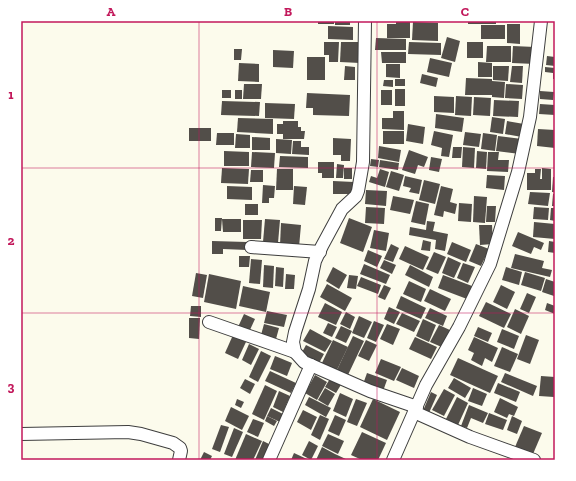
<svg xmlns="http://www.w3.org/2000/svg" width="576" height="481" viewBox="0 0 576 481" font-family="'Zilla Slab',serif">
<rect width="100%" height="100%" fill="#fcfbec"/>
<!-- building -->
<g fill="#524e49">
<rect x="318" y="21" width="16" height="3"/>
<rect x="335" y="21" width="15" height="4"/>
<polygon points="396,21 410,22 410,38 387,38 387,24 396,24"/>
<rect x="468" y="21" width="28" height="3"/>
<polygon points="413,22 438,23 438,41 412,40"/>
<polygon points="507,24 520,24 520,44 507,43"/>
<rect x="481" y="25" width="24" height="14"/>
<polygon points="328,26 353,27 353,40 328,39"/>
<polygon points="447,37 460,41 455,62 441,58"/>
<polygon points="376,38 406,39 406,50 375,50"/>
<polygon points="324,42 339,42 338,62 329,62 329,55 324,55"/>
<polygon points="341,42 361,42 360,63 340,62"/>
<polygon points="409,42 441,43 441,55 408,54"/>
<rect x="467" y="42" width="16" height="16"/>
<polygon points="487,46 511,46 511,62 486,62"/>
<polygon points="513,46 535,47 535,64 512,63"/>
<polygon points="234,49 242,49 241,60 234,60"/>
<polygon points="273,50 294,51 293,68 273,67"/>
<polygon points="381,52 406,52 406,63 382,63"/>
<polygon points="547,56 555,57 555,66 546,65"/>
<rect x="307" y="57" width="18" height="23"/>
<polygon points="430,58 452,63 449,77 427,72"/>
<polygon points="478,62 492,63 492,77 478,77"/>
<polygon points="239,63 259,64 259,82 238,81"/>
<polygon points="386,64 400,64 400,78 386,77"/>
<polygon points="345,66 355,67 355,80 344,80"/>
<polygon points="493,66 509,66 508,81 493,80"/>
<polygon points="512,66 523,66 522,83 510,82"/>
<polygon points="545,67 555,68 555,79 553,79 553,73 545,72"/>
<polygon points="422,74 438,78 436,87 420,83"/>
<polygon points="466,78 492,79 492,86 492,81 505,82 504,98 492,97 492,95 465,95"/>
<rect x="395" y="79" width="10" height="7"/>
<polygon points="384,80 393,80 393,87 383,86"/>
<polygon points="244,84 262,84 261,99 243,99"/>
<polygon points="506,84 523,85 522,99 505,98"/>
<rect x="395" y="89" width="10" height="17"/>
<rect x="222" y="90" width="9" height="8"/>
<rect x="235" y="90" width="7" height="9"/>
<rect x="381" y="90" width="11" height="15"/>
<polygon points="540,91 554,92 553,100 540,99"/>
<polygon points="307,93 350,95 349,116 313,115 313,108 306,108"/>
<polygon points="434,96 454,97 454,113 434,112"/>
<polygon points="456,96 472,97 471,116 455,115"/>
<polygon points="474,97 491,98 490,116 473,115"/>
<polygon points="494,100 519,101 518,117 493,116"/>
<polygon points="222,101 260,102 259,116 221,115"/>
<polygon points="265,103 295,104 294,119 265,118"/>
<polygon points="540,104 555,105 555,115 539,114"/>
<polygon points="393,111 404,111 404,130 382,129 382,118 393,118"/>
<polygon points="436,114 464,118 462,132 435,128"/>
<polygon points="492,117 505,119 503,134 490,132"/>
<polygon points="238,118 273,119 273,134 237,132"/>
<polygon points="283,121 298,121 298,127 301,127 301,131 305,131 304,139 283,139 283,134 277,134 277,124 283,124"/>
<polygon points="507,121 524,124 522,137 505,134"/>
<polygon points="408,124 425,127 423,144 406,141"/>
<rect x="189" y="128" width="22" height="13"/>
<polygon points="538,129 555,130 555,148 537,146"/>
<rect x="383" y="131" width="21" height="13"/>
<polygon points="434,131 453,135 449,157 441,156 442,148 431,145"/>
<polygon points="465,132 481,134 479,147 463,145"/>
<polygon points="217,133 234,133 234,145 216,145"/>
<polygon points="483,133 497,135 495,151 481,149"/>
<polygon points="236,134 250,135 250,148 235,148"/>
<polygon points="498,136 522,139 520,154 496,151"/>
<polygon points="252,137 270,138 270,150 252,150"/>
<polygon points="333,138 351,139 350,161 341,161 341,155 333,155"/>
<polygon points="276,139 292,140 291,154 276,153"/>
<polygon points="293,141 301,141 301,147 309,147 309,155 292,154"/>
<polygon points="379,146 401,150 399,162 378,158"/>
<polygon points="453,147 462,147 461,158 452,158"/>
<polygon points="463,147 475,148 474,168 462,167"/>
<polygon points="409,150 428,157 424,167 418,165 415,174 402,170"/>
<polygon points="224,151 249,152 249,166 224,166"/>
<polygon points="477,151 487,152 486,169 476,168"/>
<polygon points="252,152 275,153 274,168 251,167"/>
<polygon points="488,152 499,152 498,160 509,160 508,172 487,171"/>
<polygon points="280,156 308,157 308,168 279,167"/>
<polygon points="431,157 442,159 439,172 429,170"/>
<polygon points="371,159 379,160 378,167 370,166"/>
<polygon points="380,160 399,163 398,170 379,167"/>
<polygon points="318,162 334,162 334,178 322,178 322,173 318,173"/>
<polygon points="337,164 344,165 343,178 336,178"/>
<polygon points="222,168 249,169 248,184 221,183"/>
<rect x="344" y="168" width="8" height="11"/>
<polygon points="542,168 551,169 551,190 527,190 527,173 535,173 535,169 541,169 540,179 542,179"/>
<polygon points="277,169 293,169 293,190 276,190"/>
<polygon points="380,169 389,172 385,187 369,182 371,176 377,178"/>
<polygon points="251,170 263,170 263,182 250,182"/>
<polygon points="391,171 404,175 399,191 386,187"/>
<polygon points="487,175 505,176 504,190 486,188"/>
<polygon points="405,176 422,180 419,194 409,192 411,188 403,186"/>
<polygon points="553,177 555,177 555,192 552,192"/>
<polygon points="424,180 440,184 435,204 419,200"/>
<polygon points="333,181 354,182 353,194 333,194"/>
<polygon points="263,185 275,186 274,198 269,198 269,203 262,203"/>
<polygon points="227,186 252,187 252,200 227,199"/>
<polygon points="294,186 307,187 305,205 293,204"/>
<polygon points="441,186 453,189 450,202 457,204 455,214 444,211 443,217 434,215"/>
<polygon points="366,190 387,191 386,206 365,204"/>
<polygon points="530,192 550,193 548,206 528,204"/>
<polygon points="553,194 555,194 555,206 552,206"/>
<polygon points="393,196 414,200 410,214 390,210"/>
<polygon points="474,196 487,197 485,223 473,222"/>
<polygon points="416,201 429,204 425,225 411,222"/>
<polygon points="459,203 472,204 471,222 458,221"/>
<rect x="245" y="204" width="13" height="11"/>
<polygon points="487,206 496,206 495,222 486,222"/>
<polygon points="366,207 385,208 384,224 365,223"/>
<polygon points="534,207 549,208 548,220 533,219"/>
<polygon points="551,208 555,208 555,221 550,220"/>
<polygon points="215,218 222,218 221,231 215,231"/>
<polygon points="349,218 372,227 363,252 340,243"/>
<polygon points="222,219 241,219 241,232 223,232"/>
<polygon points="265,219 280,220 278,243 263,242"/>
<polygon points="243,220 262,220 261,239 243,239"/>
<polygon points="427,221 435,222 433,231 448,234 445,251 435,249 436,240 409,235 410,227 426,230"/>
<polygon points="534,222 555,224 555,239 533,237"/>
<polygon points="281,223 301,225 299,247 280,245"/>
<polygon points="479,225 492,225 493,244 480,245"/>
<polygon points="374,230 389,233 386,251 370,248"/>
<polygon points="518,232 544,243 541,250 534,247 531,254 512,246"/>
<polygon points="423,240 431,242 430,251 421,250"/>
<polygon points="212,241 247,242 247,250 223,249 223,254 212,254"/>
<polygon points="549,241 555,242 555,253 548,252"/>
<polygon points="452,242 471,250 466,262 447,254"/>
<polygon points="391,244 399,248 393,262 384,259"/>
<polygon points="476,244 489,249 481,266 469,261"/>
<polygon points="405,246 429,257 423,270 399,259"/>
<polygon points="368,250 382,256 377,267 364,261"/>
<polygon points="434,252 446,257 438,274 426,269"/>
<polygon points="515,254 544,261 542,268 552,270 550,277 511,268"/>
<polygon points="239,256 250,256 249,267 239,267"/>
<polygon points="448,257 461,263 454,278 442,273"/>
<polygon points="251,259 262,260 260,284 249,283"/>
<polygon points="384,260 396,265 392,274 380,268"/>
<polygon points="463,263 475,267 468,283 457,278"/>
<polygon points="364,264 390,275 386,284 360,274"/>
<polygon points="264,265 274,266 273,288 263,287"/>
<polygon points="410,265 433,277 429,287 405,275"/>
<polygon points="276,267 284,268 283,287 275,286"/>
<polygon points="333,267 347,275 339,289 326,281"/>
<polygon points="506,267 522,272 519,285 502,280"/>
<polygon points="525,272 545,278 541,291 521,285"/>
<polygon points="196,273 207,275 203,298 192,296"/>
<polygon points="209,274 241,281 236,309 204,302"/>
<polygon points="286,274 295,275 294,289 285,289"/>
<polygon points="349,275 358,276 356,289 347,288"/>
<polygon points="443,275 472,286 467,299 438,288"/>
<polygon points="361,277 381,285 378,294 357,286"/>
<polygon points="546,279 555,282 554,296 542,292"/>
<polygon points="409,281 426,289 421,302 403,294"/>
<polygon points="327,284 352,298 345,311 320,297"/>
<polygon points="384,285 391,288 385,300 378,297"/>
<polygon points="501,285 515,292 507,309 493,302"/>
<polygon points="243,286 270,292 266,312 239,306"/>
<polygon points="430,289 451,299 445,311 424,301"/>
<polygon points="527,293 536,297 529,313 520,309"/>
<polygon points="401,296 426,308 421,319 396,308"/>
<polygon points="486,302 511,314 504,328 479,316"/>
<polygon points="325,303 342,312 336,325 318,317"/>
<polygon points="547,303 555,306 555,314 545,310"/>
<polygon points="191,306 201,306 201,317 190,316"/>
<polygon points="389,307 400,312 394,324 384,319"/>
<polygon points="430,308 447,316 443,326 425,318"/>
<polygon points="515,309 529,316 521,334 507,327"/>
<polygon points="267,311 287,315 284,327 264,323"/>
<polygon points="346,312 355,317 350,329 340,324"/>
<polygon points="402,313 420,321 414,332 396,324"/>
<polygon points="244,314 255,319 249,332 238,327"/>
<polygon points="359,316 372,322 364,338 352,333"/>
<polygon points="189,318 200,318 199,339 189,338"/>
<polygon points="423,319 436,325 429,342 416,336"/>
<polygon points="374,321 384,325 376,342 367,338"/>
<polygon points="328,323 337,327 332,337 323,333"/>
<polygon points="264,324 279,328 276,339 261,335"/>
<polygon points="387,324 400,329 393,345 380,339"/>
<polygon points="439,325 452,331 444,348 430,342"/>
<polygon points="341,326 352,331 346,343 335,338"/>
<polygon points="478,327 492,333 488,342 474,336"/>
<polygon points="310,329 332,341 325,352 303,341"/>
<polygon points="502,329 519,336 514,349 497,342"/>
<polygon points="233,335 246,342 238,359 225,353"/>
<polygon points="526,335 539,340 530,364 517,359"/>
<polygon points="353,336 364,341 347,377 336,372"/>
<polygon points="415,337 437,347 431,359 409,349"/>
<polygon points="474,337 498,348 492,362 485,358 482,366 471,360 474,353 468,350"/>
<polygon points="333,340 348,347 335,374 320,367"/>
<polygon points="366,340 377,345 369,361 358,356"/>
<polygon points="249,344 259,349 251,365 242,360"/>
<polygon points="306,345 324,354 318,365 300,356"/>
<polygon points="502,347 518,354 510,372 494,366"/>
<polygon points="261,351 271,356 258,382 249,377"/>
<polygon points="275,356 292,363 287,376 270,369"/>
<polygon points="458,358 498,376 490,393 450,375"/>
<polygon points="381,359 401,367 394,381 375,373"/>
<polygon points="402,368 419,376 414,388 396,380"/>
<polygon points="270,371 296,383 291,393 265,381"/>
<polygon points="367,373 387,380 382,394 362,387"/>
<polygon points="505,373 537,386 533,396 501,382"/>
<polygon points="315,375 327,382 317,400 305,393"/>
<polygon points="541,376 555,377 554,397 539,396"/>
<polygon points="331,377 342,383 336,393 325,387"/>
<polygon points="454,378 471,388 465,398 448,388"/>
<polygon points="245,379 255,384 250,394 240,388"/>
<polygon points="498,383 520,392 516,402 494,393"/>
<polygon points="265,385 277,391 264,420 252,414"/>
<polygon points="325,388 335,394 328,406 318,400"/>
<polygon points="473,388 487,394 482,406 468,401"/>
<polygon points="444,389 455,395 444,416 432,410"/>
<polygon points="279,391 290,396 283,412 273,407"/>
<polygon points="431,392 437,395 428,415 422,413"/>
<polygon points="340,393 353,399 346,417 333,411"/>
<polygon points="309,397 331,408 326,417 305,405"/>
<polygon points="457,397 468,403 458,425 446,419"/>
<polygon points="500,398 518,407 514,416 509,414 507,418 494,412"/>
<polygon points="237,399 244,402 241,408 235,405"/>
<polygon points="356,399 367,403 357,426 347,422"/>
<polygon points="373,399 400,412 387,440 360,427"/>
<polygon points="469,405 488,413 483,423 471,418 467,428 461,426"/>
<polygon points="231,407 249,416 242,430 225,421"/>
<polygon points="271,408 283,414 280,422 267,416"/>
<polygon points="303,410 317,417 311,430 297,422"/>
<polygon points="489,413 507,420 503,430 485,424"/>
<polygon points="320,415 329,419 320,440 311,435"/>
<polygon points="335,415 346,420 339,436 328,431"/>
<polygon points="267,416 277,421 274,426 265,421"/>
<polygon points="512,416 522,421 517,434 507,430"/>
<polygon points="253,419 264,423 258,437 247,432"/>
<polygon points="221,425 229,427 220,452 212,449"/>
<polygon points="524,426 542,433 533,454 515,447"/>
<polygon points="234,428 243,432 232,457 224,454"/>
<polygon points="362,432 386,443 378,460 362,460 351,455"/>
<polygon points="246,434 262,441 253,460 235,460"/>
<polygon points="328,434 344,441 338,454 322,446"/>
<polygon points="263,441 269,444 263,460 255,460"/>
<polygon points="309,441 318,446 311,460 302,455"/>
<polygon points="322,447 335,454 348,460 316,460"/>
<polygon points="204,452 212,456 210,460 200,460"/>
<polygon points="294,453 309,460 291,460"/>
</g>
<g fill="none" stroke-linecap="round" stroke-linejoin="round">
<!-- minor casing -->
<g stroke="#3e3e3e" stroke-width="14">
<g id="minor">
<polyline points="365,21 363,162 358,191 356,196 342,209 322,246 315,261 309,289 295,332 293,342 295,352 304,362 370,391 417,407"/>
<polyline points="251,247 320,252"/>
<polyline points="209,322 295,352"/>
<polyline points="414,412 470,437 534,460"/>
<polyline points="21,434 128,432 141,434 173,443 180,448 181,451 179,460"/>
<polyline points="269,460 311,365"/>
<polyline points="393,460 426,385 459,327 490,264 518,172 530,117 541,21"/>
</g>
</g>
<!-- minor -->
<use href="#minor" stroke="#fff" stroke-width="12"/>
</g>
<!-- grid -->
<path fill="none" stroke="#c2185b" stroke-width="1" stroke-opacity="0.55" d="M199 21V460M377 21V460M21 168H555M21 313H555"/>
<!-- border -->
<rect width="576" height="481" fill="none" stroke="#ffffff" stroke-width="44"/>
<rect x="22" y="22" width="532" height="437" fill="none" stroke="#c2185b" stroke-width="1.5"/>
<g font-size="13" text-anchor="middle" font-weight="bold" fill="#c2185b">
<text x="111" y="16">A</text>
<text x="288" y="16">B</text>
<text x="465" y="16">C</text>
<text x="11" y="99">1</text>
<text x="11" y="245">2</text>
<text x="11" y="391">3</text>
</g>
</svg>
